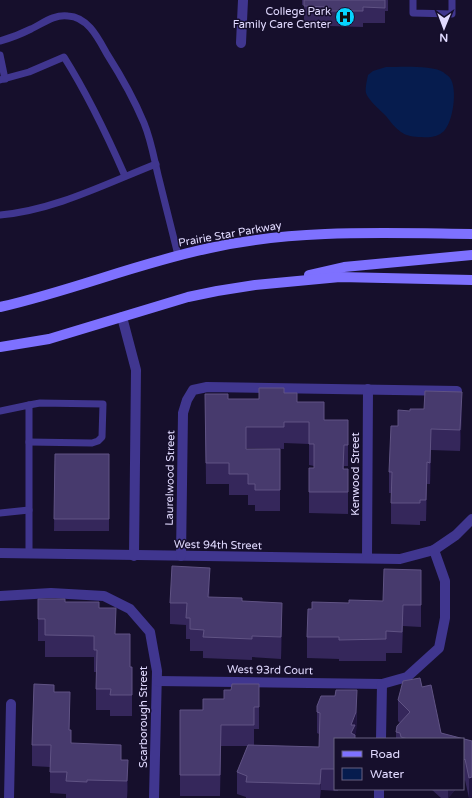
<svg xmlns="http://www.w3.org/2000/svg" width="472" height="798" viewBox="0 0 472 798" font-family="'Varela Round',sans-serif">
<rect width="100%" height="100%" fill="#160f2c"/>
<!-- water -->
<path fill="#061c4e" d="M386 67C400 67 432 65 443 72 445 74 449 76 450 78 458 89 453 122 444 131 438 137 429 138 421 137 414 137 406 136 401 132 395 128 390 121 386 116 381 111 368 100 366 93 365 88 367 80 368 75L373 71Z"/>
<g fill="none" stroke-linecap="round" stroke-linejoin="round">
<!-- lane -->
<g stroke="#40368f" stroke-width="7">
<polyline points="413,0 413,13 452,14 452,0"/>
<path d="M0 41C11 38 21 34 31 29 42 24 54 14 68 16 88 17 98 38 107 54 121 76 134 99 144 123 151 140 154 158 158 175 165 202 171 228 178 255"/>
<polyline points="0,55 5,79"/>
<path d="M0 80 29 72 64 57C88 95 107 135 125 176"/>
<path d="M0 215C55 210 105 184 156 164"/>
<polyline points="29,405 40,403 103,404 102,437 98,441 92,443 29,442"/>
<polyline points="0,411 29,405 29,554"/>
<polyline points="0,513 29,510"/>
</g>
<!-- street -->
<g stroke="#40368f" stroke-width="10">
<polyline points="241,43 243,0"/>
<polyline points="122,317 136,370 134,556"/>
<polyline points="0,553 400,559 434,550"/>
<polyline points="181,556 183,413 187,400 193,390 207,387 457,391"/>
<polyline points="367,558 368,389"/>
<polyline points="0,596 51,593 104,596 130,609 150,632 157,671 154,798"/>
<polyline points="157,681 382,684"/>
<polyline points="381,739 382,684 407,677 439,648 445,618 445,581 434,550 456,535 472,519"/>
<polyline points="9,798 11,704"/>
<polyline points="379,798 379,789"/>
</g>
<!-- secondary -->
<g stroke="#7e71ff" stroke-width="10">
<polyline points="309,275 344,267 472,255"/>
<path d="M0 307C71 291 138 263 210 248 296 229 384 233 472 234"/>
<polyline points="0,347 49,339 188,297 217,291 255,285 340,277 472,280"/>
</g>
</g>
<!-- wall -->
<g fill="#35275b">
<polygon points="302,0 388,0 388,11 385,11 385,23 363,23 363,27 329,26 329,22 304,22 304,5 302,5"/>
<polygon points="284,393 324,420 348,420 348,466 344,466 344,469 348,469 348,514 309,513 309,468 314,468 314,466 309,465 309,444 284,443 284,449 246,448 246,449 280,449 280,511 255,511 255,505 248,505 248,495 229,495 229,484 206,484 205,394 228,399 259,399"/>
<polygon points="462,413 460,451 431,450 430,484 427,484 426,521 420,521 420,525 391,524 391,493 389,493 389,472 398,426"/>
<polygon points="55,454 109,454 109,531 54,531"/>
<polygon points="210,589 209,597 242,601 282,624 281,659 252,657 252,660 203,658 203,651 190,651 190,639 186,639 186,625 170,624 170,603"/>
<polygon points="421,591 421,627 403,626 402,653 386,653 386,661 339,661 339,659 307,658 307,637 312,609 349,603 383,601"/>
<polygon points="38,599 99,608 115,634 130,667 132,667 132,716 110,716 110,710 96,710 96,672 94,672 94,657 45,657 45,641 38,641"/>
<polygon points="259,684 259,729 254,729 254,745 319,747 319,734 317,733 317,706 357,712 356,733 335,739 335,789 338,789 338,791 321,790 320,798 246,798 246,797 237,794 237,772 248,746 221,746 220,796 180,796 180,710 203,710 224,699 231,690"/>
<polygon points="422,687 441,733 472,741 472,798 469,798 465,780 463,739 396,739 396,732 400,723 398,721 398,700"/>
<polygon points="54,692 70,713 69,730 71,743 121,760 128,782 127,798 66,798 66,794 50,793 50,767 32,766 32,745"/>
<polygon points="431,789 456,789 448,798 441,798"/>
</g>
<!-- shaded-wall -->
<g fill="#211541">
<polygon points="462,392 462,413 460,451 460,430"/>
<polygon points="431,429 431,450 430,484 430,463"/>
<polygon points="427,462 427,484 426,521 426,500"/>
<polygon points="210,568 210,589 208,618 208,597"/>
<polygon points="282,603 282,624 281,659 281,637"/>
<polygon points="357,690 356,733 355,736 351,739 351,725"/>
<polygon points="70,692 70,713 69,751 69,730"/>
<polygon points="465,759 465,780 463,782 463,761"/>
<polygon points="128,760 128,782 127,798 127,781"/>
<polygon points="321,769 320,798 320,784"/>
<polygon points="472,777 472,798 469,798 469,778"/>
<polygon points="448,789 456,789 448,798"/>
</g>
<!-- building -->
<g fill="#473a6d" stroke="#605384">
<polygon points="304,0 385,0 385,8 363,7 363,11 329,11 329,7 304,6"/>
<polygon points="259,388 284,388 284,393 297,393 297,402 324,402 324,420 348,420 348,445 344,445 343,469 348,469 348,492 309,492 309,468 314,468 314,444 309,444 309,422 284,422 284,427 246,427 246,449 280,449 280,490 255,490 255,484 248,484 248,474 229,474 229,463 206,463 205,394 228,394 228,399 259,399"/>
<polygon points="425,391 462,392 460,430 431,429 430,463 427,462 426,500 420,500 420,503 391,503 392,472 389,472 391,426 398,426 398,410 410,411 410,409 424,409"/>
<polygon points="55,454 109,454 109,519 54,519"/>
<polygon points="172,566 210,568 208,597 242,598 242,601 282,603 281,637 252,636 252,639 203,637 204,630 190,629 190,618 186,618 187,603 170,603"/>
<polygon points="384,569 421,570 421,605 403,605 402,632 386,631 386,639 339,640 339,637 307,637 308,609 312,609 312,602 349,603 349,600 383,601"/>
<polygon points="38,599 65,599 65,602 99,602 99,608 116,608 115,634 130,634 130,667 132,667 132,695 110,695 111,689 96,689 97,650 94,650 94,636 45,635 45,619 38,619"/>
<polygon points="420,678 422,687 431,685 441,733 472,741 472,777 469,778 465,759 463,761 463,739 408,739 401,737 400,733 396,732 397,726 410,712 398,700 403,681"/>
<polygon points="34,684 54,685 54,692 70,692 69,730 71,730 71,743 121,745 121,760 128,760 127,781 87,780 87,782 66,781 67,772 50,772 51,745 32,745"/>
<polygon points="232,684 259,684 259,707 254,707 254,725 221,725 220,775 180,775 180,710 203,710 203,699 224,699 224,690 231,690"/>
<polygon points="336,690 357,690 356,712 351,725 355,725 351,733 355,735 355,739 335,739 335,769 321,769 320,784 246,782 247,776 237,772 248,745 319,747 320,713 317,712 317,706 321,696 335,696"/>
</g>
<!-- icons -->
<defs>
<g id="hospital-disc" transform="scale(1)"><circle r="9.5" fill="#06d5ff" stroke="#160f2c"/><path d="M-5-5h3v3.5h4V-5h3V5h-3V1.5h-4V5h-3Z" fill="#111"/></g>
</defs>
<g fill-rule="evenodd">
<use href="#hospital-disc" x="345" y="17"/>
</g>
<g text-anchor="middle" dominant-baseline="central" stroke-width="3" stroke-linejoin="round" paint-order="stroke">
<!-- poi labels -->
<g font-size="11" fill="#e1daff" stroke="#160f2c" text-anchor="end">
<text x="331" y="11">College Park<tspan x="331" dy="13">Family Care Center</tspan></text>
</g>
<!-- street labels -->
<g font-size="11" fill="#e1daff" stroke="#160f2c">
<text transform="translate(230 234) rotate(-10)">Prairie Star Parkway</text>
<text transform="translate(355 474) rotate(-90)">Kenwood Street</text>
<text transform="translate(170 478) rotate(-89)">Laurelwood Street</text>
<text transform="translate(218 545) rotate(1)">West 94th Street</text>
<text transform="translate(270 670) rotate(1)">West 93rd Court</text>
<text transform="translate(143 717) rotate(-90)">Scarborough Street</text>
</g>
</g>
<!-- legend -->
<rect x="334" y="738" width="130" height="52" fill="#160f2c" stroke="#676080"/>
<rect x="342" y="751" width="20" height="6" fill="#7e71ff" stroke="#676080"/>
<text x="370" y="758" font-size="12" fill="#e1daff">Road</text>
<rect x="342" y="768" width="20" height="12" fill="#061c4e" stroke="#676080"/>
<text x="370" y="778" font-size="12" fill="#e1daff">Water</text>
<!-- north arrow -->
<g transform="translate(444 28) rotate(181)" stroke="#160f2c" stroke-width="3" paint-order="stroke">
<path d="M0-3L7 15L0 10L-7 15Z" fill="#e1daff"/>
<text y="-6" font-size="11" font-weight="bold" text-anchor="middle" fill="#e1daff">N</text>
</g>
</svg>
